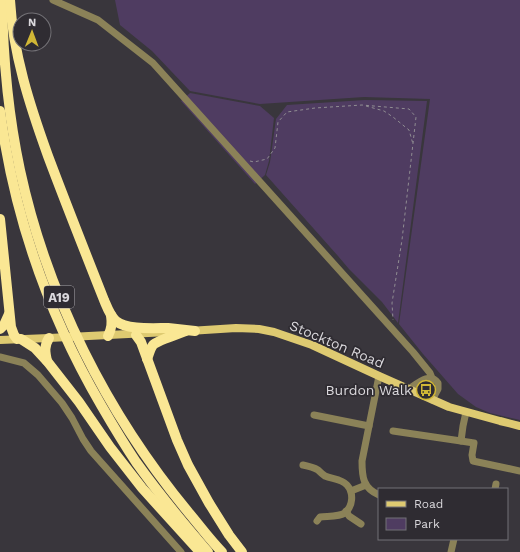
<svg xmlns="http://www.w3.org/2000/svg" width="520" height="552" viewBox="0 0 520 552" font-family="'Work Sans',sans-serif">
<rect width="100%" height="100%" fill="#39363c"/>
<!-- green -->
<g fill="#4f3c61">
<polygon points="115,0 520,0 520,420 490,413 476,407 458,394 423,354 399,324 430,99 364,97 260,104 190,91 152,51 120,25"/>
<polygon points="190,93 260,106 274,118 269,161 265,175 255,184 181,101"/>
<polygon points="365,100 427,101 398,323 382,302 349,269 338,256 266,175 270,162 276,119 287,105"/>
</g>
<g fill="none" stroke-linecap="round" stroke-linejoin="round">
<!-- path -->
<g stroke="#908d92" stroke-width="1" stroke-dasharray="3 3" stroke-linecap="butt">
<polyline points="366,106 384,111 393,117 409,130 413,144"/>
<polyline points="250,161 254,162 267,159 275,148 278,122 287,112 315,108 362,105 409,109 416,117 402,240 392,303 393,320"/>
</g>
<!-- minor -->
<g stroke="#8b8258" stroke-width="7">
<polyline points="53,0 98,20 153,63 413,352 430,373 432,378"/>
<polyline points="0,357 24,363 38,375 62,403 72,418 83,439 91,451 181,552"/>
<path d="M379 376 362 461C362 477 363 488 379 495"/>
<path d="M409 389C418 383 430 372 438 383V389L432 400"/>
<polyline points="314,415 369,426"/>
<polyline points="393,431 461,441 463,426 466,412"/>
<polyline points="461,441 474,443 472,455 473,461 520,471"/>
<path d="M303 465C308 466 313 467 318 470 320 472 322 474 325 476 332 479 342 479 347 485 354 493 353 506 345 513 339 517 327 516 320 517L317 521"/>
<polyline points="495,489 496,484"/>
<polyline points="351,491 366,485"/>
<polyline points="346,511 349,516 361,524"/>
<polyline points="451,552 454,539"/>
</g>
<!-- major -->
<g stroke="#deca71" stroke-width="8">
<polyline points="189,331 236,328 259,329 274,332 312,345 379,376 449,407 500,421 520,426"/>
<polyline points="0,340 49,338 168,332"/>
</g>
<!-- highway -->
<g stroke="#fae794" stroke-width="10">
<path d="M2 0C3 57 8 114 20 170 47 295 107 414 189 513 200 526 210 540 222 552"/>
<path d="M10 0C13 54 30 106 48 156 66 204 85 252 104 300 107 307 110 316 116 321 126 330 154 328 168 328 177 329 186 330 195 331"/>
<path d="M0 111C14 216 48 314 101 405 112 424 124 444 136 462 158 493 183 523 208 552"/>
<polyline points="0,219 11,327 14,335 17,339"/>
<polyline points="0,329 4,325 9,314"/>
<polyline points="136,335 141,342 177,440 188,465 209,503 229,535 242,552"/>
<path d="M108 336C112 328 112 323 111 315"/>
<polyline points="21,339 35,348 47,361 79,402 110,447 142,488 200,552"/>
<path d="M147 359C149 354 150 349 153 345 158 340 179 334 186 331"/>
<path d="M47 361C45 352 44 346 49 338"/>
</g>
</g>
<!-- icons -->
<defs>
<g id="bus-ring" transform="scale(1)"><circle r="9.5" fill="#2f2c32" stroke="#d1b736" stroke-width="1.5"/><path d="M-5-6H5V4H4V6H2V4H-2V6H-4V4H-5ZM-3.5-4V0h7V-4ZM-3.5 1.2v1.5H-2V1.2ZM2 1.2v1.5H3.5V1.2Z" fill="#d1b736"/></g>
</defs>
<g fill-rule="evenodd">
<use href="#bus-ring" x="426" y="390"/>
</g>
<g text-anchor="middle" dominant-baseline="central" stroke-width="3.5" stroke-linejoin="round" paint-order="stroke">
<!-- shield labels -->
<rect fill="#2f2c32" stroke="#a7a4a9" stroke-width="1" x="44" y="286" width="30" height="22" rx="3"/>
<g font-size="13" font-weight="bold" fill="#dad8dc">
<text x="59" y="297">A19</text>
</g>
<!-- street labels -->
<g font-size="14" fill="#dad8dc" stroke="#2f2c32">
<text transform="translate(337 344) rotate(23)">Stockton Road</text>
</g>
<!-- poi labels -->
<g font-size="14" fill="#dad8dc" stroke="#2f2c32" text-anchor="end">
<text x="412" y="390">Burdon Walk</text>
</g>
</g>
<!-- legend -->
<rect x="378" y="488" width="130" height="52" fill="#2f2c32" stroke="#737176"/>
<rect x="386" y="501" width="20" height="6" fill="#deca71" stroke="#737176"/>
<text x="414" y="508" font-size="12" fill="#dad8dc">Road</text>
<rect x="386" y="518" width="20" height="12" fill="#4f3c61" stroke="#737176"/>
<text x="414" y="528" font-size="12" fill="#dad8dc">Park</text>
<!-- north arrow -->
<g transform="translate(32 32) rotate(1)"><circle r="19" fill="#2f2c32" stroke="#737176"/>
<path d="M0-3L7 15L0 10L-7 15Z" fill="#d1b736"/>
<text y="-6" font-size="11" font-weight="bold" text-anchor="middle" fill="#dad8dc">N</text>
</g>
</svg>
